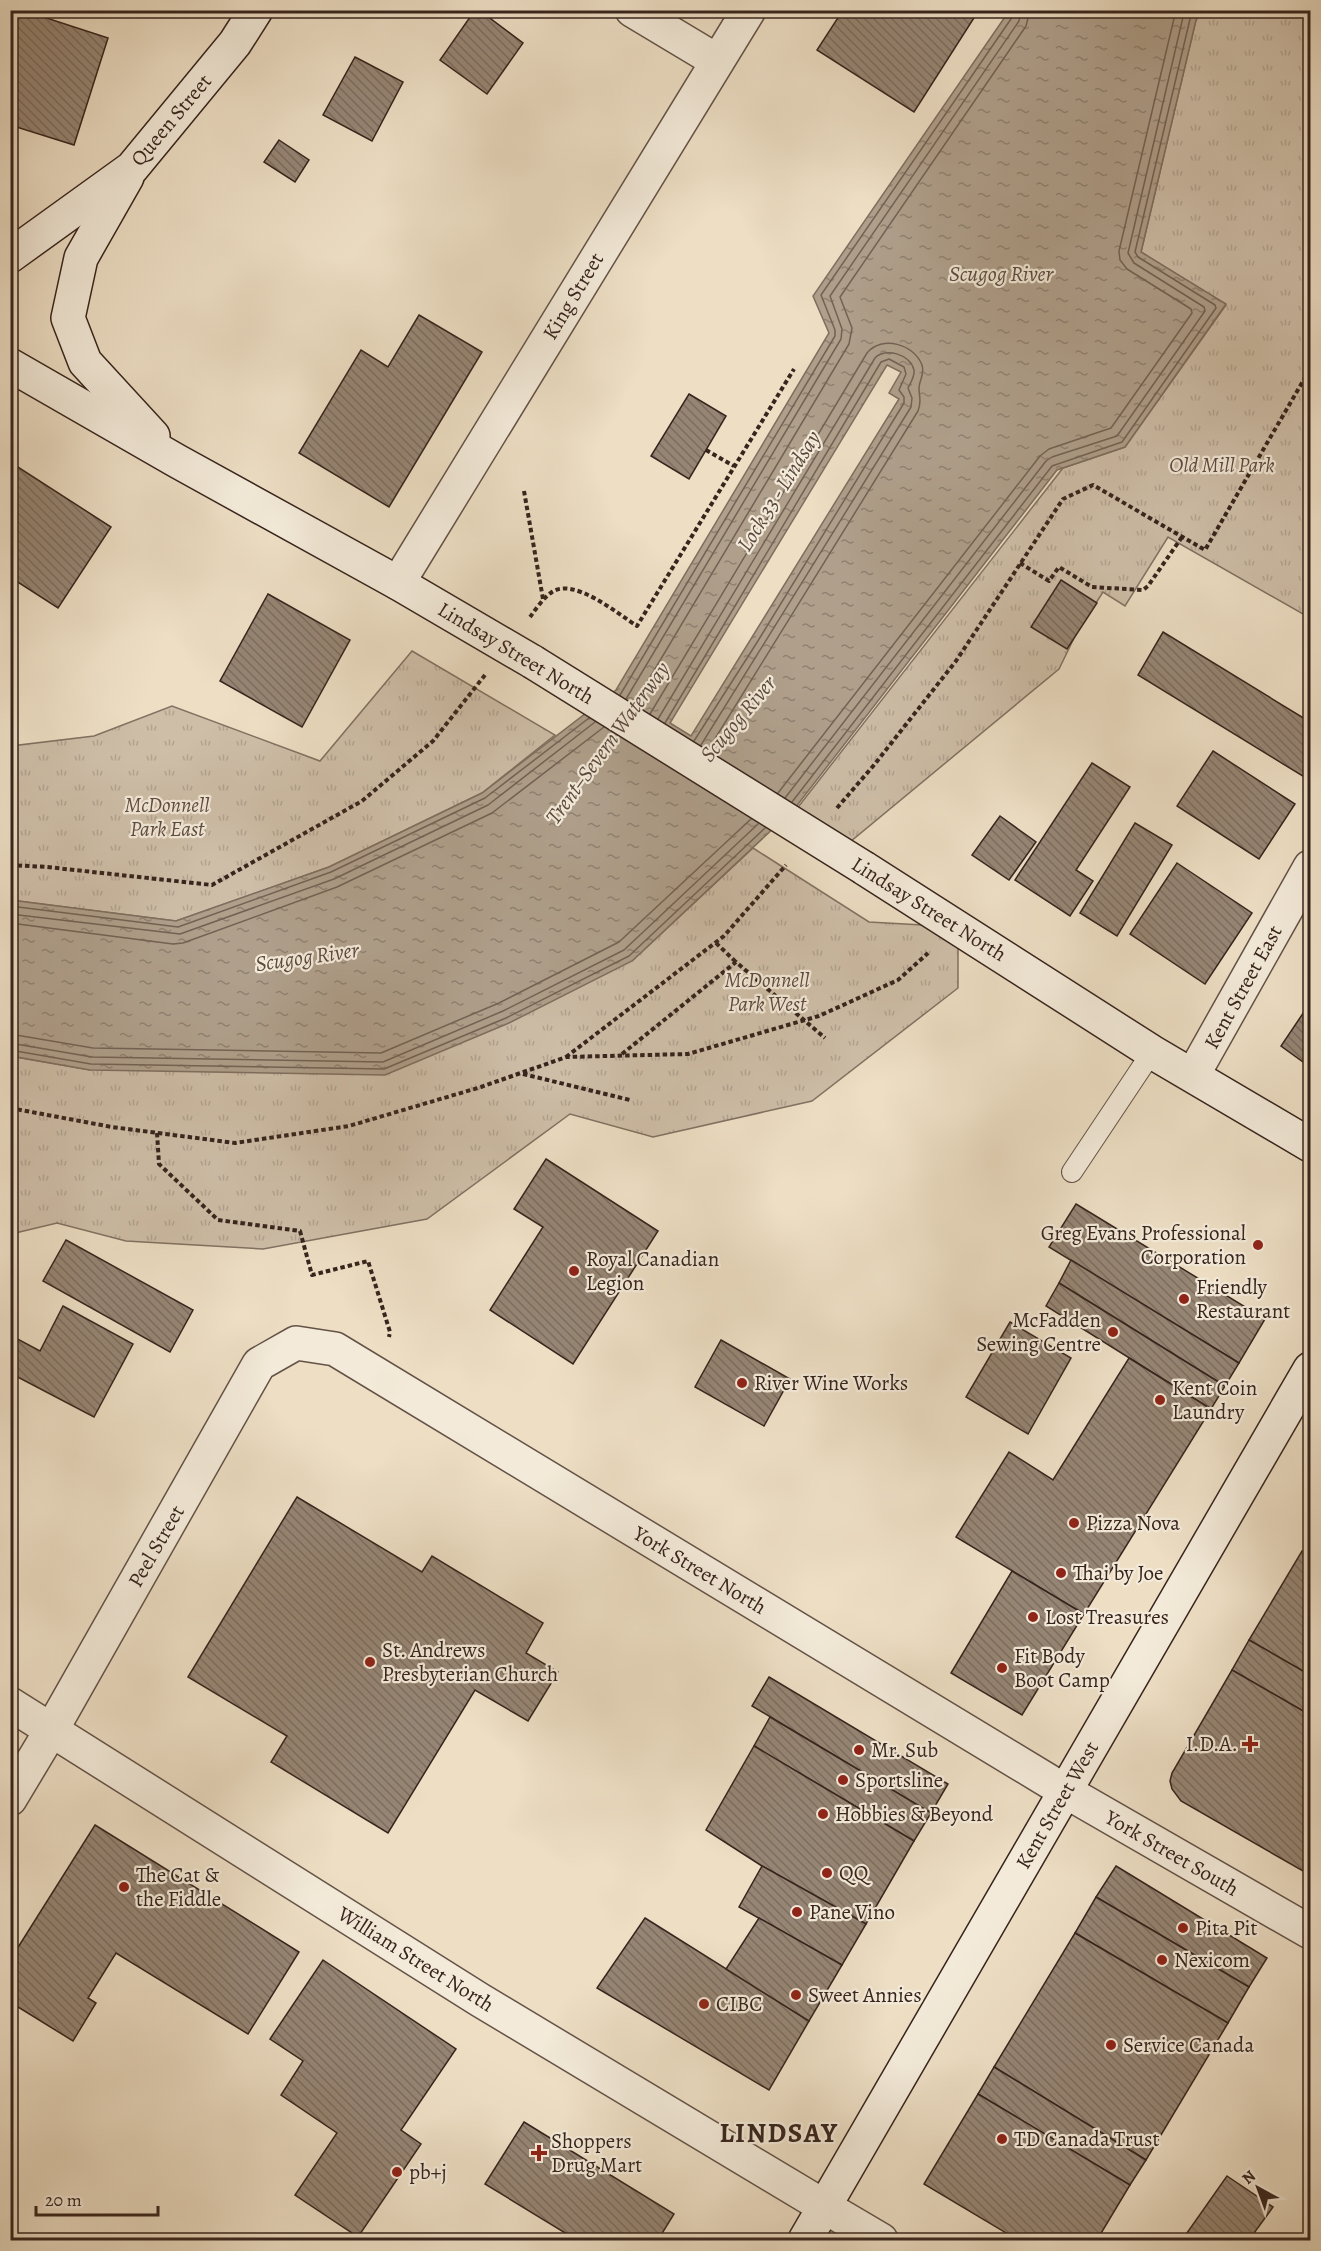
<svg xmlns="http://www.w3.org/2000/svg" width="1321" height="2251" viewBox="0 0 1321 2251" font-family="Alegreya,serif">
<defs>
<pattern id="park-tufts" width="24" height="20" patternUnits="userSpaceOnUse" patternTransform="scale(1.5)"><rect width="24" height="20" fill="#cebea8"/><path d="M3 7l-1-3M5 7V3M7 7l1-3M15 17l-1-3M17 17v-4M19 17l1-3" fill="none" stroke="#b2a390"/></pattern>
<pattern id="water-ripples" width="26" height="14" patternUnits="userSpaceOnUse" patternTransform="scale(1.5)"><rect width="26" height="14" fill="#af9f8b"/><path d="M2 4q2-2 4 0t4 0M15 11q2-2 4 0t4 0" fill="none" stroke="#8f8171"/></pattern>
<pattern id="building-back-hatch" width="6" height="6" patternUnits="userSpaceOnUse" patternTransform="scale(1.5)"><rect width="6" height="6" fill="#968574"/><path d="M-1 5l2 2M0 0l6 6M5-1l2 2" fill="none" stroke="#7b6d5f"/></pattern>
</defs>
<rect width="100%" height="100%" fill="#eddec4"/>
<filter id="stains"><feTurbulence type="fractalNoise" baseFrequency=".00333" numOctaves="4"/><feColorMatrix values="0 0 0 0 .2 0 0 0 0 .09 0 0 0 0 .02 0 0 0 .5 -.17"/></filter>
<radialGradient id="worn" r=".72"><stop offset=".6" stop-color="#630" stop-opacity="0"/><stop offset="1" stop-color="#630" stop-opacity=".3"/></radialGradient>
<!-- park -->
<g fill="url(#park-tufts)" stroke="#827162" stroke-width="1.5">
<polygon points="1202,11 1310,11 1310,618 1168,537 1125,606 1103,592 1076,634 1059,669 839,851 788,820 1063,468 1125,447 1226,305 1141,252 1196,20"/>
<polygon points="412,651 555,735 482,793 329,867 176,921 11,900 11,746 94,736 172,706 320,761"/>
<polygon points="753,848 869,922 958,927 958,988 812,1101 653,1137 570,1114 427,1219 263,1249 126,1241 57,1223 11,1234 10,1056 90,1070 632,961"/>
</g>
<!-- water -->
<path fill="url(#water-ripples)" stroke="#7f6e5f" stroke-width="1.5" fill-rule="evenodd" d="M1009 11H1202L1196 20 1141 252 1226 304 1125 447 1057 470 795 808 632 961 509 1023 385 1075 90 1070 11 1056 10 900 176 921 329 867 482 793 616 690 829 333 813 296ZM887 365 901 372 889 393 899 399 691 736 670 723Z"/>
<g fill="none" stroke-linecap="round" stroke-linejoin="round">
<!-- shore -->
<g stroke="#736254" stroke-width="1.5">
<polyline points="620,695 835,336 835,330 821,295 1013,16 1014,10"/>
<polyline points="626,699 841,339 842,329 830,296 1019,21 1021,10"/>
<polyline points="634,704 849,344 852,328 840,297 1026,26 1030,10"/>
<path d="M650 714 867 353C882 335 914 344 922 365 925 375 919 380 919 388 919 397 922 402 918 411L708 750"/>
<path d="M658 719 875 358C885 347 910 354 914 370 915 376 911 382 908 388L912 398 911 407 701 745"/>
<polyline points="665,723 881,362 889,359 904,367 906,374 899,390 904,397 904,403 756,644 694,741"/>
<polyline points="778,793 1040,456 1049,449 1111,428 1192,313 1191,309 1127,269 1120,260 1119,251 1176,10"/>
<polyline points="785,798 1046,461 1052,457 1117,436 1205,311 1204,307 1134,263 1128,253 1183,17 1186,10"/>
<polyline points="792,802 1052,466 1122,442 1216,308 1215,305 1138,257 1135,252 1190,19 1195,10"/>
<polyline points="10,906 178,927 331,872 485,798 589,718"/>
<polyline points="10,914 180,934 334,879 488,805 595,722"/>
<polyline points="10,923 173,944 183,943 337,887 492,813 604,727"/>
<polyline points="10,1034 93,1048 381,1053 499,1003 619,942 751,819"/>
<polyline points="10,1043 92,1057 383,1062 503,1011 624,950 758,824"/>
<polyline points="10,1050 91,1064 384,1069 506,1018 629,956 765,828"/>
</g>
</g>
<!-- building -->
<g fill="url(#building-back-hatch)" stroke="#37241d" stroke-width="1.5">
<polygon points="10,10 22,10 108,38 74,145 10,125"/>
<polygon points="475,10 479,10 523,43 487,94 440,60"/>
<polygon points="843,10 979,10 914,112 817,50"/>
<polygon points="355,57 403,82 372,141 323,115"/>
<polygon points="279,140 309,160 295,182 264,162"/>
<polygon points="419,315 482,352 389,507 299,453 361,350 388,367"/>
<polygon points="689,394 726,416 689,479 651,456"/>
<polygon points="10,462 111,527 58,608 10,577"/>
<polygon points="1061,580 1097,603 1067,649 1031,627"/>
<polygon points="268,594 350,640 302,727 220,681"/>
<polygon points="1163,632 1310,722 1310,771 1306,778 1138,675"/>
<polygon points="1213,751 1295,804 1259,859 1177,806"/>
<polygon points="1092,763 1130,787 1076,870 1093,881 1070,916 1015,880"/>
<polygon points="1000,816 1036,842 1009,880 972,855"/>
<polygon points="1135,823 1172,845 1117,936 1080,913"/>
<polygon points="1177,863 1252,913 1205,984 1130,934"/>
<polygon points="1310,1003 1310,1067 1281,1046"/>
<polygon points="546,1159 658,1231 573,1364 490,1310 543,1227 514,1209"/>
<polygon points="1076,1204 1265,1319 1239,1363 1049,1247"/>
<polygon points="66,1240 193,1310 170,1352 43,1281"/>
<polygon points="1071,1260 1239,1363 1225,1386 1059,1283"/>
<polygon points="1059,1283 1225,1386 1211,1409 1046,1306"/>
<polygon points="63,1306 133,1344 94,1417 10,1373 10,1335 40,1351"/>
<polygon points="1010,1322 1071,1358 1028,1434 966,1397"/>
<polygon points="721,1340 790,1379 764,1426 695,1387"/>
<polygon points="1129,1358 1211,1409 1084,1614 956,1537 1009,1452 1053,1480"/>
<polygon points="297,1497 422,1572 432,1556 543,1623 526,1653 558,1672 528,1721 475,1690 388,1833 271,1762 287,1736 188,1677"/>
<polygon points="1302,1551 1310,1556 1310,1675 1249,1640"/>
<polygon points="1012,1571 1084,1614 1022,1715 951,1673"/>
<polygon points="1249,1640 1310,1675 1310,1715 1232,1670"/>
<polygon points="1232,1670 1310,1715 1310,1875 1181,1801 1172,1789 1170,1781 1172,1773"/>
<polygon points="769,1677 948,1784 931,1813 752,1706"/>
<polygon points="770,1717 931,1813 914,1841 754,1746"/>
<polygon points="754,1746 914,1841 866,1924 762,1866 706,1830"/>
<polygon points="95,1825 299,1952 248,2034 116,1953 88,1998 96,2003 73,2041 10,2002 10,1960"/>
<polygon points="762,1866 866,1924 842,1965 739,1907"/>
<polygon points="1116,1866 1267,1958 1249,1987 1096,1897"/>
<polygon points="1096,1897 1249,1987 1228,2023 1075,1933"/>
<polygon points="645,1918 809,2021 769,2090 597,1988"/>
<polygon points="759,1918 842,1965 809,2021 726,1969"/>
<polygon points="1075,1933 1228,2023 1146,2160 994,2067"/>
<polygon points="323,1960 456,2049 401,2130 421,2144 358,2237 295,2195 337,2133 281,2095 303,2061 270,2039"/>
<polygon points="994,2067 1146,2160 1130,2185 978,2094"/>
<polygon points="978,2094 1130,2185 1097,2240 1018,2240 924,2184"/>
<polygon points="524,2122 674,2214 658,2240 563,2240 567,2234 485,2184"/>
<polygon points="1227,2176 1273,2207 1249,2240 1182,2240"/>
</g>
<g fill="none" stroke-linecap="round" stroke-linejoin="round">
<!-- service casing -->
<g stroke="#645247" stroke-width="22">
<polyline id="service" points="1072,1172 1152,1052"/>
</g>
<!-- minor casing -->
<g stroke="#645247" stroke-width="36">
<g id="minor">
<polyline points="632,10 717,61"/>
<polyline points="398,583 749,10"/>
<polyline points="1193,1075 1310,867"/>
<polyline points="10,1799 52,1729 259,1364 296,1343 335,1349 1065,1791 1310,1932"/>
<polyline points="825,2207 881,2240"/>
</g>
</g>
<!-- tertiary casing -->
<g stroke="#645247" stroke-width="36">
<polyline id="tertiary" points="10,1704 480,2000 825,2207"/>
</g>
<!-- secondary casing -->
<g stroke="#37241d" stroke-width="36">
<g id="secondary">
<polyline points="127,177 81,258 68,318 85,362 153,436"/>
<polyline points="10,256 132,168 235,43 256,10"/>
<polyline points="10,365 177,461 398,583 533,662"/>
<polyline points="864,868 1152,1052 1310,1145"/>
<polyline points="805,2240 1310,1369"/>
</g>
</g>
<!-- path -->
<g stroke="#37241d" stroke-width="4" stroke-dasharray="4.5 3" stroke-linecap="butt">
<polyline points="706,450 734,466"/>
<polyline points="524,491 543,599"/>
<polyline points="1020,563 1049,581 1059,567 1092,587 1143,590 1148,586 1182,537"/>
<path d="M530 617C536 609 543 598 552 592 574 577 618 614 637 626L794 369"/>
<polyline points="837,808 874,765 956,661 1063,499 1093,485 1205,550 1310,369"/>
<polyline points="10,865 47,867 212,885 362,801 433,741 485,675"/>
<polyline points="716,943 736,962"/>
<polyline points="622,1054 736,962 825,1038"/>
<polyline points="566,1057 724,936 786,865"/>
<polyline points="523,1074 630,1100"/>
<polyline points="10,1108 112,1127 235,1143 349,1126 481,1087 566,1057 688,1054 805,1020 819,1016 898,980 928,953"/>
<polyline points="157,1133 159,1164 218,1220 300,1231 312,1275 368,1261 390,1332 389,1337"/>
</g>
<!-- service -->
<use href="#service" stroke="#f3ead9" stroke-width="20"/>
<!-- minor -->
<use href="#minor" stroke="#f3ead9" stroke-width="33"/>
<!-- tertiary -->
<use href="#tertiary" stroke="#f3ead9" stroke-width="33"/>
<!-- secondary -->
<use href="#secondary" stroke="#f3ead9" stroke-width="33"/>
<!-- secondary-bridge casing -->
<g stroke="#37241d" stroke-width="36" stroke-linecap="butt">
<polyline id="secondary-bridge" points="533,662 864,868"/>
</g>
<!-- secondary-bridge -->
<use href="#secondary-bridge" stroke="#f3ead9" stroke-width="33"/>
</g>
<!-- markers -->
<g fill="#8f2418" stroke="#f3ead9" stroke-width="2">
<circle cx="1258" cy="1245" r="6"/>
<circle cx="574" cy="1271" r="6"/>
<circle cx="1184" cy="1299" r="6"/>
<circle cx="1113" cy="1332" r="6"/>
<circle cx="742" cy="1383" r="6"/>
<circle cx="1160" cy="1400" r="6"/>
<circle cx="1074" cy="1523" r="6"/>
<circle cx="1061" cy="1573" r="6"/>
<circle cx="1033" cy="1617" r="6"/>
<circle cx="370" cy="1662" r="6"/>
<circle cx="1002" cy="1668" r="6"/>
<path d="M1247 1735h6v6h6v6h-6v6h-6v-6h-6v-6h6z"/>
<circle cx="859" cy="1750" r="6"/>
<circle cx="843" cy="1780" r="6"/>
<circle cx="823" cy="1814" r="6"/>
<circle cx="827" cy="1873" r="6"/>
<circle cx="124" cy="1887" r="6"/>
<circle cx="797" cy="1912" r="6"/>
<circle cx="1183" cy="1928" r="6"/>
<circle cx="1162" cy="1960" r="6"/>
<circle cx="796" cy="1995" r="6"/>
<circle cx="704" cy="2004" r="6"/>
<circle cx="1111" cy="2045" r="6"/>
<circle cx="1002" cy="2139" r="6"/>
<path d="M536 2144h6v6h6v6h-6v6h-6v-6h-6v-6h6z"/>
<circle cx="397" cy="2172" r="6"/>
</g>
<g text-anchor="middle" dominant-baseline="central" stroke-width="4.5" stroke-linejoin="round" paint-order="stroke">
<!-- street labels -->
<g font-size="21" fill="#37241d" stroke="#f3ead9">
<text transform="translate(171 120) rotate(-50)">Queen Street</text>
<text transform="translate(573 296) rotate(-59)">King Street</text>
<text transform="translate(516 653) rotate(31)">Lindsay Street North</text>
<text transform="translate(929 909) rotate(32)">Lindsay Street North</text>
<text transform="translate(1243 987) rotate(-61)">Kent Street East</text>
<text transform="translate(156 1546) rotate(-60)">Peel Street</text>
<text transform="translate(700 1570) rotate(31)">York Street North</text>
<text transform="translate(1057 1805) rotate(-60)">Kent Street West</text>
<text transform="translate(1172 1853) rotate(30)">York Street South</text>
<text transform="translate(416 1959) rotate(32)">William Street North</text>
</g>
<!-- park labels -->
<g font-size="21" font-style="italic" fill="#5d4a40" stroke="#f3ead9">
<text x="1222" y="465">Old Mill Park</text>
<text x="167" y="805">McDonnell<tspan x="167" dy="24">Park East</tspan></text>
<text x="767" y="980">McDonnell<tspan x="767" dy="24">Park West</tspan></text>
</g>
<!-- poi labels -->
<g font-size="21" fill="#37241d" stroke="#f3ead9" text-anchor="start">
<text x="1246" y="1233" text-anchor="end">Greg Evans Professional<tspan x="1246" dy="24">Corporation</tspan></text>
<text x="586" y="1259">Royal Canadian<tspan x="586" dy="24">Legion</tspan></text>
<text x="1196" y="1287">Friendly<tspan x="1196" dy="24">Restaurant</tspan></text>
<text x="1101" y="1320" text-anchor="end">McFadden<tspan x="1101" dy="24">Sewing Centre</tspan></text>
<text x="754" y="1383">River Wine Works</text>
<text x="1172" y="1388">Kent Coin<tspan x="1172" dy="24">Laundry</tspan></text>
<text x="1086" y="1523">Pizza Nova</text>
<text x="1073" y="1573">Thai by Joe</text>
<text x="1045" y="1617">Lost Treasures</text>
<text x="382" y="1650">St. Andrews<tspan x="382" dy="24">Presbyterian Church</tspan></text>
<text x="1014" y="1656">Fit Body<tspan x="1014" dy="24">Boot Camp</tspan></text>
<text x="1238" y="1744" text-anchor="end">I.D.A.</text>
<text x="871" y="1750">Mr. Sub</text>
<text x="855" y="1780">Sportsline</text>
<text x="835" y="1814">Hobbies &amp; Beyond</text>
<text x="839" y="1873">QQ</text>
<text x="136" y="1875">The Cat &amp;<tspan x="136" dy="24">the Fiddle</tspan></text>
<text x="809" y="1912">Pane Vino</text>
<text x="1195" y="1928">Pita Pit</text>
<text x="1174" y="1960">Nexicom</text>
<text x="808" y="1995">Sweet Annies</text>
<text x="716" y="2004">CIBC</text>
<text x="1123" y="2045">Service Canada</text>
<text x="1014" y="2139">TD Canada Trust</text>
<text x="551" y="2141">Shoppers<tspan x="551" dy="24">Drug Mart</tspan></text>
<text x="409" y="2172">pb+j</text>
</g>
<!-- water labels -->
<g font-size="22" font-style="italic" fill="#5b493e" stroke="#f3ead9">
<text x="1001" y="274">Scugog River</text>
<text transform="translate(779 491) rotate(-58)">Lock 33 - Lindsay</text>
<text transform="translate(738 719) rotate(-50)">Scugog River</text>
<text transform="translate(608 743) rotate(-54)">Trent–Severn Waterway</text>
<text transform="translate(307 957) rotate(-8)">Scugog River</text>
</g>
<!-- district labels -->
<g font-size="27" font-weight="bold" letter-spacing="1.5" fill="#37241d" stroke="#f3ead9">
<text x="779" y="2133">LINDSAY</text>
</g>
</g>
<!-- margin -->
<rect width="1321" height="2251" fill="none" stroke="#eddec4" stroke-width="36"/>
<rect x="12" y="12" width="1297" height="2227" fill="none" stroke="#37241d" stroke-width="3"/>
<rect x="18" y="18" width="1285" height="2215" fill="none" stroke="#37241d" stroke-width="1.5"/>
<!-- north arrow -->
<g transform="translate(1258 2188) rotate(319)" stroke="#f3ead9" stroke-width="4.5" paint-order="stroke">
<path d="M0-4.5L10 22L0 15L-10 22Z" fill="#37241d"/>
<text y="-9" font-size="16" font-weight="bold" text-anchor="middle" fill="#37241d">N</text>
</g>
<!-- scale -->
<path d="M36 2206v9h122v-9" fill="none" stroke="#37241d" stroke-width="3"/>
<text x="45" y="2206" font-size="18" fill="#37241d" stroke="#f3ead9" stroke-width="4.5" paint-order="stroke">20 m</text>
<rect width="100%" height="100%" filter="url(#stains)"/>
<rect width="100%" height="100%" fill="url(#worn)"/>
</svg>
